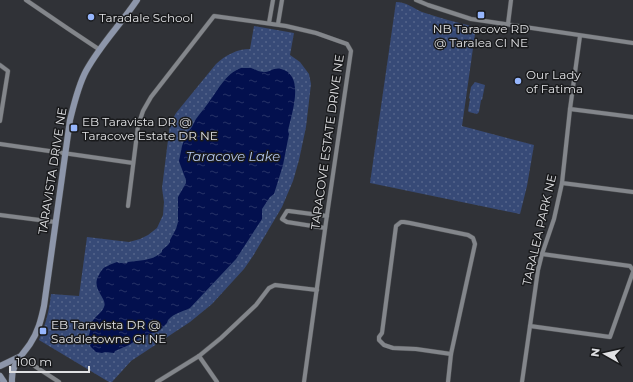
<svg xmlns="http://www.w3.org/2000/svg" width="633" height="382" viewBox="0 0 633 382" font-family="Montserrat,sans-serif">
<defs>
<pattern id="park-dots" width="8" height="8" patternUnits="userSpaceOnUse"><rect width="8" height="8" fill="#374a77"/><path d="M2 2h.1M6 6h.1" fill="none" stroke="#54648a" stroke-width="1.8" stroke-linecap="round"/></pattern>
<pattern id="water-ripples" width="26" height="14" patternUnits="userSpaceOnUse"><rect width="26" height="14" fill="#03104e"/><path d="M2 4q2-2 4 0t4 0M15 11q2-2 4 0t4 0" fill="none" stroke="#273267"/></pattern>
</defs>
<rect width="100%" height="100%" fill="#303237"/>
<!-- park -->
<g fill="url(#park-dots)">
<path d="M396 2C406 2 413 8 422 12 440 18 457 23 476 27L462 126 534 145 527 186 520 214 370 183Z"/>
<path d="M254 26 294 33 290 55 300 62 309 74 311 84 306 127 299 160 293 181 282 207 253 256 244 269 212 304 190 322 131 361 112 382H109L39 340C46 323 49 312 51 294L79 296 87 237 129 242 140 239 148 235 157 228 163 215 164 202 162 188 170 124 176 113 216 64C226 55 237 49 250 49Z"/>
<polygon points="475,82 485,85 482,100 481,100 479,112 477,114 469,112 468,111 470,99 469,98 471,87"/>
</g>
<!-- water -->
<path fill="url(#water-ripples)" d="M241 68C244 68 248 68 251 68 255 69 258 72 263 72 269 73 274 67 281 69 306 75 291 115 288 131L289 134 283 165 274 194 270 197 262 209V219L236 259 190 308C182 312 174 313 168 320L167 323 159 331 141 337 129 345 115 351 114 353 105 352 102 353 96 352 90 346 91 343 88 337C91 332 90 327 92 322 95 316 102 313 104 307 108 298 90 289 99 275 101 271 103 267 108 266L109 265 117 262 119 263H127L128 262C141 260 152 261 162 252V250L168 245 170 242V240L176 229 178 222V197L186 183V180L180 164 179 161 182 146 187 132C192 129 193 124 196 119 200 113 205 108 209 102 219 89 225 74 241 68Z"/>
<g fill="none" stroke-linecap="round" stroke-linejoin="round">
<!-- street casing -->
<g stroke="#4c4e51" stroke-width="5">
<g id="street">
<polyline points="26,0 67,28 100,50"/>
<polyline points="416,0 428,5 471,19 633,43"/>
<polyline points="269,23 273,0"/>
<polyline points="278,24 282,0"/>
<polyline points="508,24 511,0"/>
<polyline points="0,65 8,71 0,121"/>
<polyline points="570,109 633,117"/>
<polyline points="0,144 133,163"/>
<polyline points="562,183 633,192"/>
<polyline points="128,206 138,126 143,111 151,97 214,16 286,26 316,33 347,44 351,51 326,222 304,382"/>
<polyline points="0,215 55,222"/>
<polygon points="401,222 404,222 410,223 468,235 473,238 475,244 451,354 416,349 393,348 384,345 379,340 379,337 382,333 396,226"/>
<polyline points="325,228 287,222 282,219 287,211 289,211 327,216"/>
<polyline points="542,254 630,266 633,270"/>
<polyline points="530,326 610,337 633,272"/>
<polyline points="199,356 217,382"/>
<polyline points="33,365 59,382"/>
<polyline points="157,382 199,356 221,338 256,305 269,288 275,285 317,290"/>
<polyline points="448,382 451,354"/>
<polyline points="522,382 538,270 542,254 554,219 562,183 570,109 580,36"/>
</g>
</g>
<!-- secondary casing -->
<g stroke="#4c4e51" stroke-width="7">
<g id="secondary">
<polyline points="0,366 19,357"/>
<polyline points="0,376 4,382"/>
<path d="M12 382C11 364 21 357 30 344 38 332 41 320 44 306L70 120C74 104 78 86 86 71 100 45 121 24 137 0"/>
</g>
</g>
<!-- street -->
<use href="#street" stroke="#83868b" stroke-width="4"/>
<!-- secondary -->
<use href="#secondary" stroke="#8d96aa" stroke-width="6"/>
</g>
<!-- markers -->
<g fill="#96b6fd" stroke="#191a1c" stroke-width="1.5">
<rect x="477" y="11" width="8" height="8" rx="2"/>
<circle cx="91" cy="17" r="4"/>
<circle cx="518" cy="81" r="4"/>
<rect x="70" y="124" width="8" height="8" rx="2"/>
<rect x="39" y="327" width="8" height="8" rx="2"/>
</g>
<g text-anchor="middle" dominant-baseline="central" stroke-width="3" stroke-linejoin="round" paint-order="stroke">
<!-- poi labels -->
<g font-size="12" fill="#e0e1e4" stroke="#191a1c" text-anchor="start">
<text x="99" y="17">Taradale School</text>
<text x="481" y="28" text-anchor="middle">NB Taracove RD<tspan x="481" dy="14">@ Taralea CI NE</tspan></text>
<text x="526" y="74">Our Lady<tspan x="526" dy="14">of Fatima</tspan></text>
<text x="82" y="121">EB Taravista DR @<tspan x="82" dy="14">Taracove Estate DR NE</tspan></text>
<text x="51" y="324">EB Taravista DR @<tspan x="51" dy="14">Saddletowne CI NE</tspan></text>
</g>
<!-- street labels -->
<g font-size="12" fill="#e0e1e4" stroke="#191a1c">
<text transform="translate(327 142) rotate(-82)">TARACOVE ESTATE DRIVE NE</text>
<text transform="translate(52 171) rotate(-81)">TARAVISTA DRIVE NE</text>
<text transform="translate(539 230) rotate(-77)">TARALEA PARK NE</text>
</g>
<!-- water labels -->
<g font-size="13" font-style="italic" fill="#b5c8ee" stroke="#191a1c">
<text x="233" y="156">Taracove Lake</text>
</g>
</g>
<!-- north arrow -->
<g transform="translate(605 354) rotate(278)" stroke="#191a1c" stroke-width="3" paint-order="stroke">
<path d="M0-3L7 15L0 10L-7 15Z" fill="#e0e1e4"/>
<text y="-6" font-size="11" font-weight="bold" text-anchor="middle" fill="#e0e1e4">N</text>
</g>
<!-- scale -->
<path d="M10 366v6h79v-6" fill="none" stroke="#e0e1e4" stroke-width="2"/>
<text x="16" y="366" font-size="12" fill="#e0e1e4" stroke="#191a1c" stroke-width="3" paint-order="stroke">100 m</text>
</svg>
